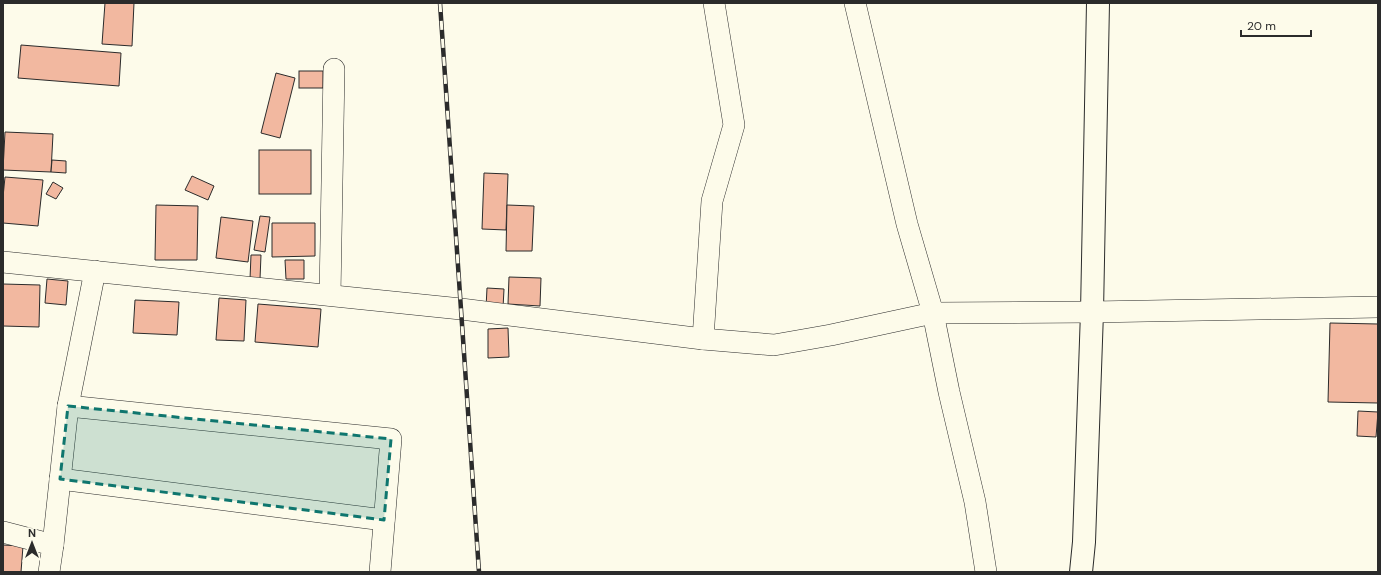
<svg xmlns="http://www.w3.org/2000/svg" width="1381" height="575" viewBox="0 0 1381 575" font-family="'DM Sans',sans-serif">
<rect width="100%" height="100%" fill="#fdfbea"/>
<!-- building -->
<g fill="#f2b8a0" stroke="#2b2b2b">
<polygon points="105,3 134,3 132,46 102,44"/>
<polygon points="21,45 121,53 119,86 18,78"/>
<rect x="299" y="71" width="24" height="17"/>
<polygon points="276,73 295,78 280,138 261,133"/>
<polygon points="5,132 53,134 51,172 3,170"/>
<rect x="259" y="150" width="52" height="44"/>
<polygon points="52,160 66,161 66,173 51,172"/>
<polygon points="484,173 508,174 506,230 482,229"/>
<polygon points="192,176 214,186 208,200 185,190"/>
<polygon points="5,177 43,180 38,226 3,223 3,197"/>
<polygon points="53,182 63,188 56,199 46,194"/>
<polygon points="156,205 198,206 197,260 155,260"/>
<polygon points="507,205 534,206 532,251 506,251"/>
<polygon points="260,216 270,217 265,252 254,250"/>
<polygon points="221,217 253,221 248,262 216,258"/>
<polygon points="272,223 315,223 315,256 272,257"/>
<polygon points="251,255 261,255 260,279 250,279"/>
<polygon points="285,260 304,260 304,279 286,279"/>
<polygon points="509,277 541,278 540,306 508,304"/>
<polygon points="47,279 68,281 66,305 45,303"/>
<polygon points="3,284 40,285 39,327 3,326"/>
<polygon points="487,288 504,289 503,308 486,308"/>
<polygon points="219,298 246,300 244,341 216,340"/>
<polygon points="135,300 179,302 177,335 133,333"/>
<polygon points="258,304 321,309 318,347 255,342"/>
<polygon points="1330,323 1378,324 1378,403 1328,402"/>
<polygon points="508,328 509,357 488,358 488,329"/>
<polygon points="1358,411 1378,412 1376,437 1357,436"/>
<polygon points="3,545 23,546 21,572 3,572"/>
</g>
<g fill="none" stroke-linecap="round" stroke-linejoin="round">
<!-- street casing -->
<g stroke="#2b2b2b" stroke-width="22">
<g id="street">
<polyline points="855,3 907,224 933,313 949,392 975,502 986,572"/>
<polyline points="3,262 461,309 703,339 774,345 831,335 933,313 1092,312 1378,307"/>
<polyline points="330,295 334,69"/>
<polyline points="703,339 712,201 734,125 714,3"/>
<polyline points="68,406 391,439 380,572"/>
<polyline points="60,479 384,520"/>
<polyline points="3,532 53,545 49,572"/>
<polyline points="53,545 68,406 95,271"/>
</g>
</g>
<!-- secondary casing -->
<g stroke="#2b2b2b" stroke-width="24">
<polyline id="secondary" points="1081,572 1084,542 1092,312 1098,3"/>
</g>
<!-- street -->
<use href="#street" stroke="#fdfbea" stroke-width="21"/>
<!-- secondary -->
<use href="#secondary" stroke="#fdfbea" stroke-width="22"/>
<!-- rail casing -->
<g stroke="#2b2b2b" stroke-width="4.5">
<polyline id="rail" points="440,3 479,572"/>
</g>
<!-- rail -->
<use href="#rail" stroke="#fdfbea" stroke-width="3" stroke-dasharray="9" stroke-linecap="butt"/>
</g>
<!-- marked area -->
<path fill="#0f766e" fill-opacity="0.2" stroke="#0f766e" stroke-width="3" stroke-dasharray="8 5" stroke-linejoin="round" d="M68 406 391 439 384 520 60 479Z"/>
<!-- border -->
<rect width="1381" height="575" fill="none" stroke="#2b2b2b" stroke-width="8"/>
<!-- north arrow -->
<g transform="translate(32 543)" stroke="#fdfbea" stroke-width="3" paint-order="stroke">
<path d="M0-3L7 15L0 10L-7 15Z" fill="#2b2b2b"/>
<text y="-6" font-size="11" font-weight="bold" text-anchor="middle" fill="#2b2b2b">N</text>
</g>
<!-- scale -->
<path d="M1241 30v6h70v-6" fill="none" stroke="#2b2b2b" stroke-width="2"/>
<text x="1247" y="30" font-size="12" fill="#2b2b2b" stroke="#fdfbea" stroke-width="3" paint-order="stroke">20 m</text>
</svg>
